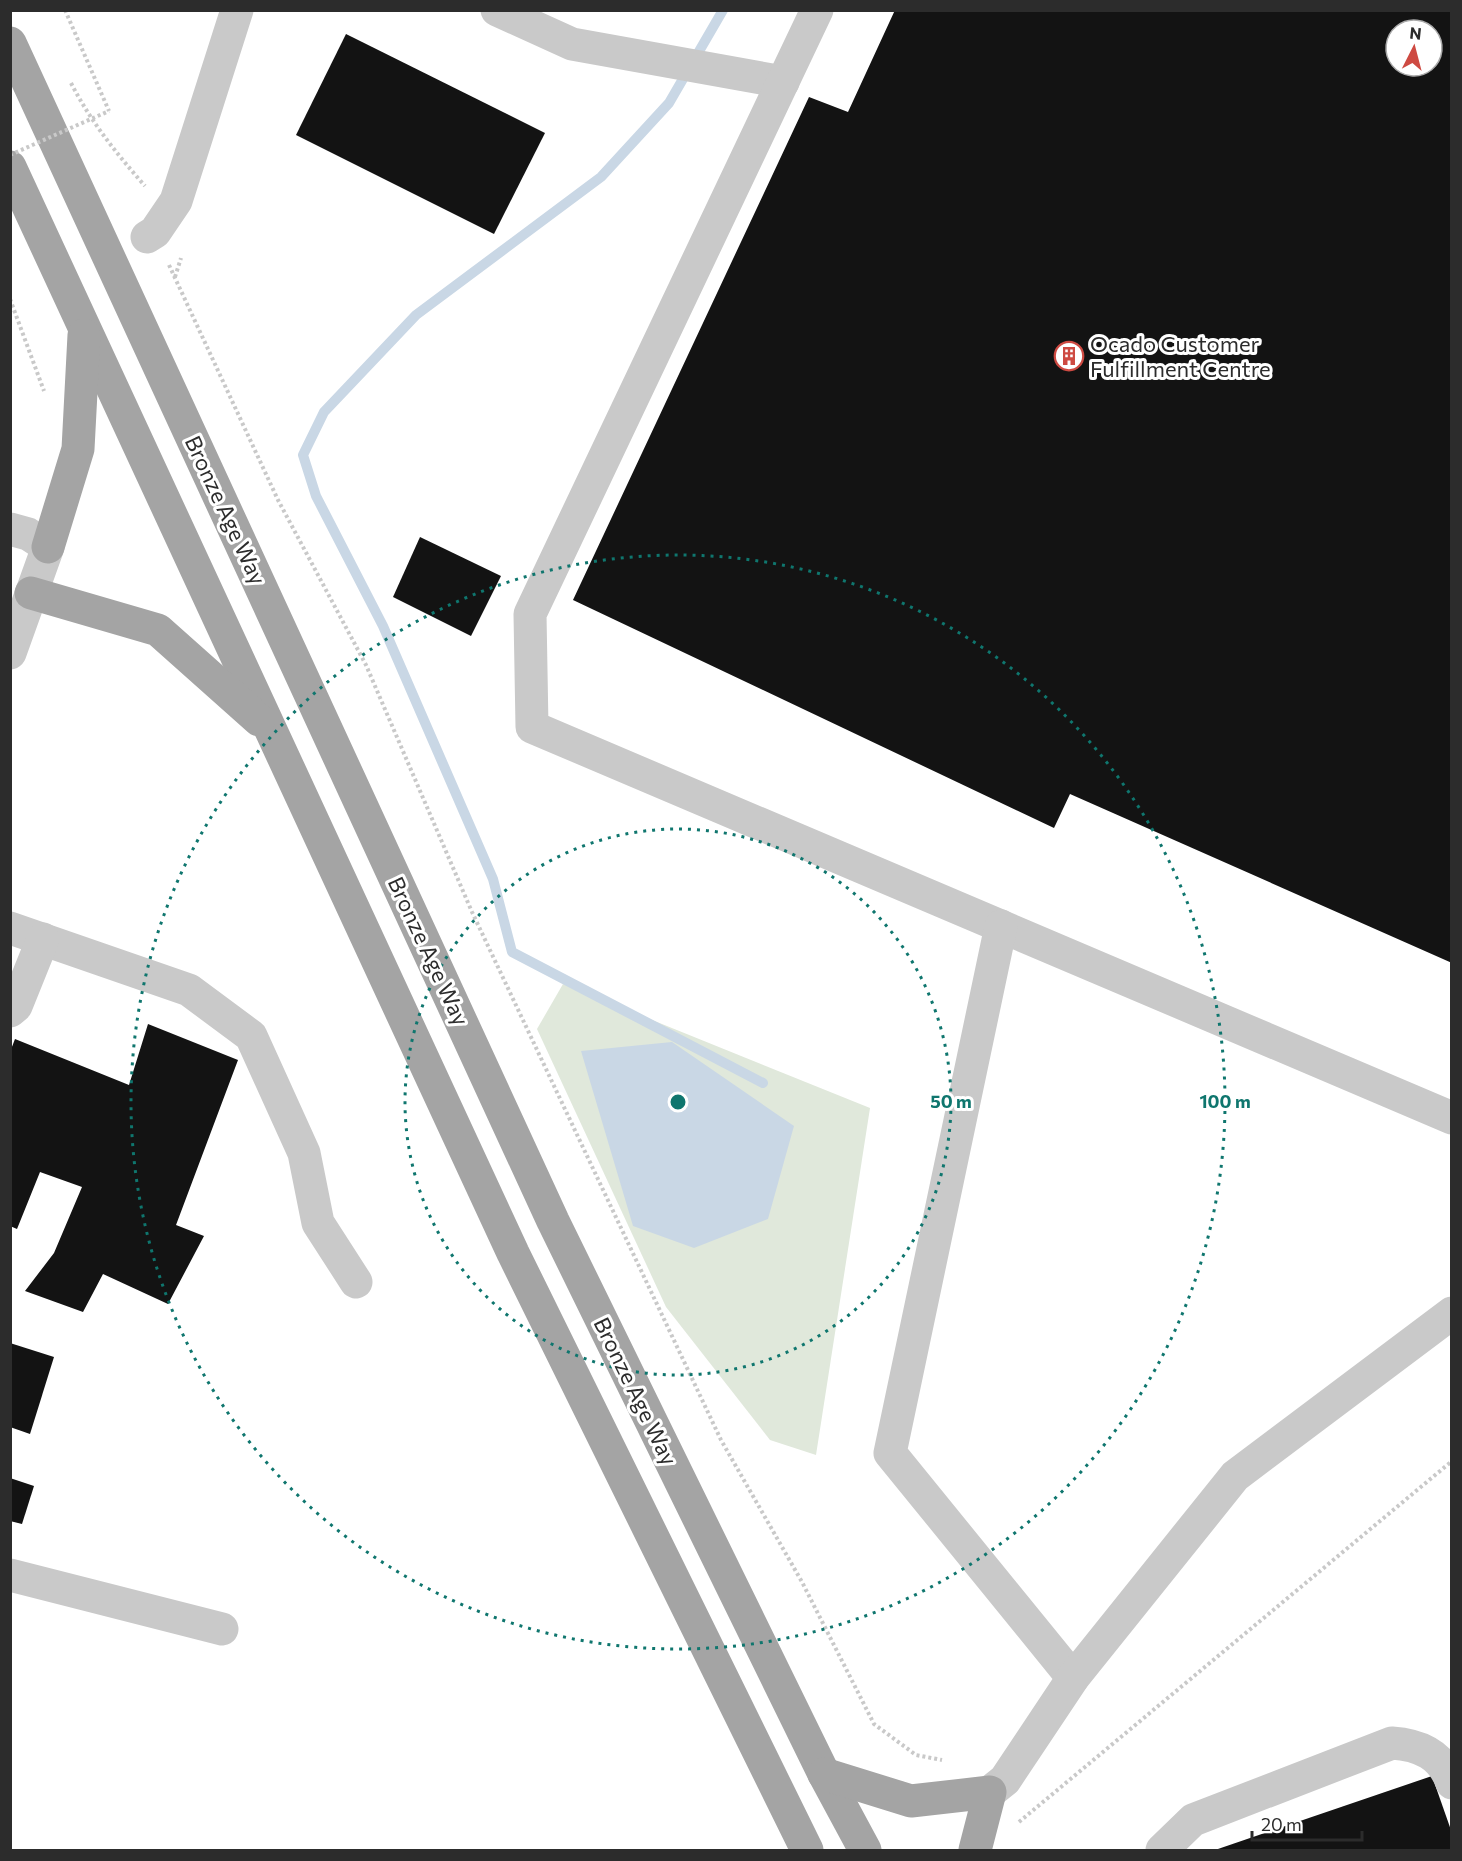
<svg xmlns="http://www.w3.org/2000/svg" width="1462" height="1861" viewBox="0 0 1462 1861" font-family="Commissioner,sans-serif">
<rect width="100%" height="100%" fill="#fff"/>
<!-- green -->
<polygon fill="#e0e8db" points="563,984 870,1108 816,1455 770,1440 666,1307 537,1029"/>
<!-- water -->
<polygon fill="#c9d7e5" points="672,1042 794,1126 768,1219 694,1248 633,1226 581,1051"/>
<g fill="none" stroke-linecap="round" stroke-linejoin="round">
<!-- stream -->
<polyline stroke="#c9d7e5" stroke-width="10" points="723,10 669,103 601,177 416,315 324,412 303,455 316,496 383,626 493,879 512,952 763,1083"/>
</g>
<!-- building -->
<g fill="#131313" fill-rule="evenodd">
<path d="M895 10H1452V963L1070 794 1054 828 573 600 809 97 848 112ZM1396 30H1432V66H1396Z"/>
<polygon points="346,34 545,133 494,234 296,135"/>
<polygon points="420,537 501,576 471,636 393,597"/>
<polygon points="148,1024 238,1060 176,1225 204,1236 168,1304 103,1274 83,1312 25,1291 54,1253 82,1187 40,1172 17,1229 10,1226 10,1052 15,1039 129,1085"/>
<polygon points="10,1343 54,1357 30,1434 10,1427"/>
<polygon points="10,1478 34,1486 22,1524 10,1521"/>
<polygon points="1432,1776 1452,1833 1452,1850 1215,1850"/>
</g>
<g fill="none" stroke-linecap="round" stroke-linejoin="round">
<!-- path -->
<g stroke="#c9c9c9" stroke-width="4" stroke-dasharray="3 3" stroke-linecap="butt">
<polyline points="65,10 109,111"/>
<path d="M71 83C91 122 116 153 145 186"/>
<polyline points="169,265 278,500 366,665 472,912 721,1440 802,1582 874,1724 916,1755 942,1760"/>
<polyline points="175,277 181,258"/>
<polyline points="10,299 44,391"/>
<polyline points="1019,1822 1452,1461"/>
</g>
<!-- minor -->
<g stroke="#c9c9c9" stroke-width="33">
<polyline points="497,10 572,44 783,82"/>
<polyline points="817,10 530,614 532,727 1452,1118"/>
<polyline points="147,237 155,232 176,201 237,10"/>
<polyline points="10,529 28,534 48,547 10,653"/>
<polyline points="1001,926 890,1453 1073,1678"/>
<polyline points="10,928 189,990 251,1036 304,1153 318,1223 356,1282"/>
<polyline points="10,1011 16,1006 43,939"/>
<polyline points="10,1575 222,1629"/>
<polyline points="990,1792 1005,1780 1073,1678 1235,1476 1452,1313"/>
<path d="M1162 1850 1193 1820 1392 1743C1421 1745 1442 1755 1452 1783"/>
</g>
<!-- major -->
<g stroke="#a4a4a4" stroke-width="33">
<polyline points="10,43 553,1221 824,1774 865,1850"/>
<polyline points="10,167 513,1253 807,1850"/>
<polyline points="48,547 78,449 84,335"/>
<polyline points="31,593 158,630 259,720"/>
<polyline points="824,1774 911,1801 990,1792 975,1850"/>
</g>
<!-- path-bridge -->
<polyline stroke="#c9c9c9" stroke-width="4" stroke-dasharray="3 3" stroke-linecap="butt" points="10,155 109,111"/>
</g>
<!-- distance rings -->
<g fill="none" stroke="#0f766e" stroke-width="3" stroke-dasharray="3 6">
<circle cx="678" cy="1102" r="273"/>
<circle cx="678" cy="1102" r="547"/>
</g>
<!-- icons -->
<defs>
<g id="building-ring" transform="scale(1.5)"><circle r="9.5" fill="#fff" stroke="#ce4a42" stroke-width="1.5"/><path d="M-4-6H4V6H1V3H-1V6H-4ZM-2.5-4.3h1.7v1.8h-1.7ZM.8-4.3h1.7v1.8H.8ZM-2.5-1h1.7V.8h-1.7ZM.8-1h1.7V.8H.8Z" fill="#ce4a42"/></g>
</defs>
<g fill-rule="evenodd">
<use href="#building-ring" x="1069" y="356"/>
</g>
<g text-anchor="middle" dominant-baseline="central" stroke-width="6" stroke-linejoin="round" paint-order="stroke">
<!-- poi labels -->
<g font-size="22" fill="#2c2c2c" stroke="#fff" text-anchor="start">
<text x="1090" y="343">Ocado Customer<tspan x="1090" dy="25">Fulfillment Centre</tspan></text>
</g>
<!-- street labels -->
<g font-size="22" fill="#2c2c2c" stroke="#fff">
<text transform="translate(226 510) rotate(65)">Bronze Age Way</text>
<text transform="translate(429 951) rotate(65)">Bronze Age Way</text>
<text transform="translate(636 1391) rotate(64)">Bronze Age Way</text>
</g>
</g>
<circle cx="678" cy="1102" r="9" fill="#0f766e" stroke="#fff" stroke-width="3"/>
<g font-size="18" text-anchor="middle" font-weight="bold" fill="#0f766e" stroke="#fff" stroke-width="6" stroke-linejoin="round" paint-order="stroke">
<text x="951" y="1108">50 m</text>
<text x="1225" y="1108">100 m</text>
</g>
<!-- border -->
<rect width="1462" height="1861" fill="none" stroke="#2c2c2c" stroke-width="24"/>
<!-- north arrow -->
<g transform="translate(1414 48) rotate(6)"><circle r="28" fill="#ffffff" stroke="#ababab" stroke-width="1.5"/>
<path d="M0-4.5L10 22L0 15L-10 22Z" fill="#ce4a42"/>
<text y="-9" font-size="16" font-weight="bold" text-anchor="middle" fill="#2c2c2c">N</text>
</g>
<!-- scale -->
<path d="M1252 1831v9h110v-9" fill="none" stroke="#2c2c2c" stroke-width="3"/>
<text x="1261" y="1831" font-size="18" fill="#2c2c2c" stroke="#ffffff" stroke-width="4.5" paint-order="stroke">20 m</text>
</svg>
